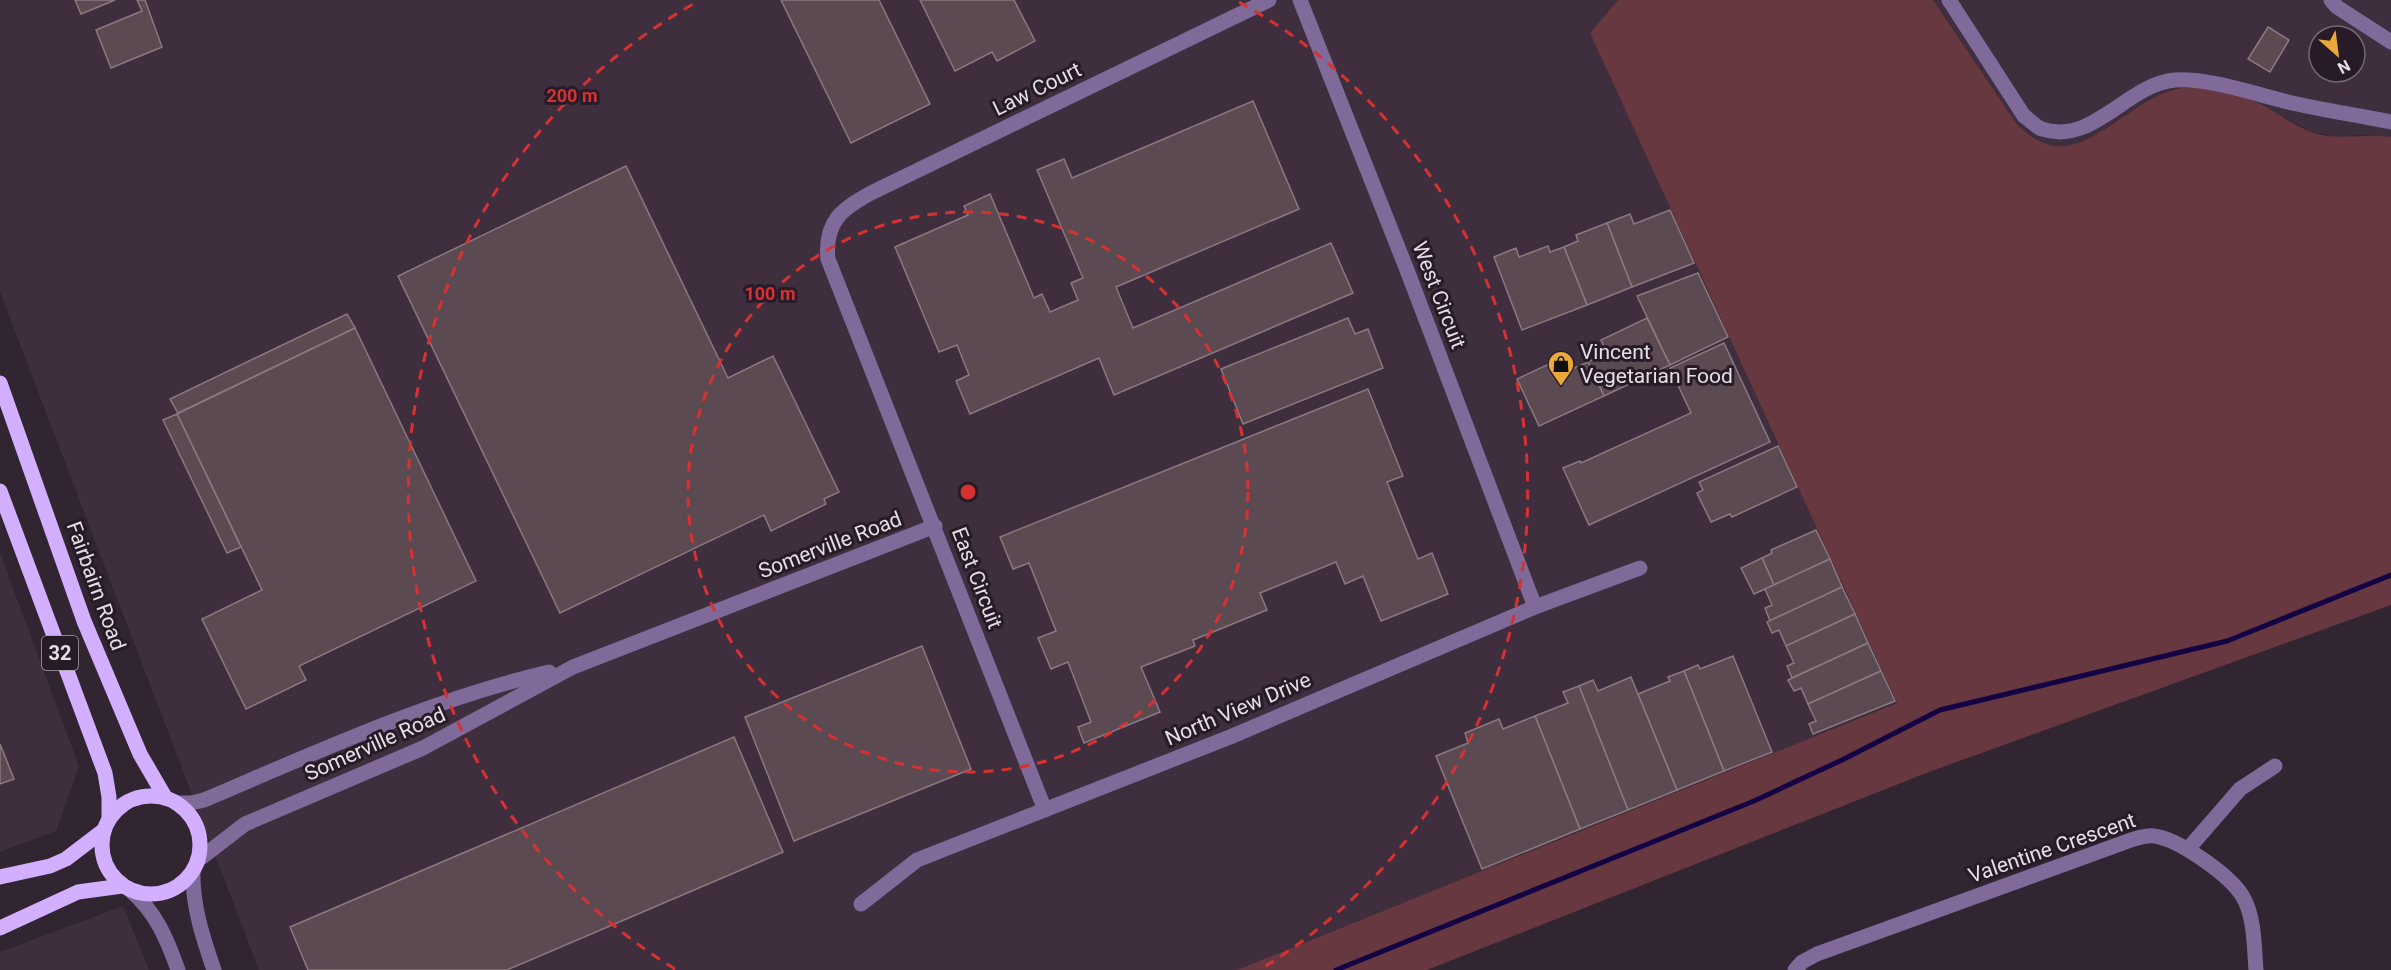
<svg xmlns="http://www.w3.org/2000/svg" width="2391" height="970" viewBox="0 0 2391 970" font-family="Roboto,sans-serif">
<rect width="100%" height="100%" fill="#312531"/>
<!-- built -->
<g fill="#3e2e3e" fill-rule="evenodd">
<polygon points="0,0 1618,0 1590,33 1897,703 1237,970 259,970 0,292"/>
<path d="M1933 0H2391V137L2360 135 2342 138 2312 132 2252 100 2135 108 2093 137 2075 145 2060 147 2044 145 2029 138 2016 123ZM2319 36H2355V72H2319Z"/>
<polygon points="0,553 79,766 56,831 0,852"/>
<polygon points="123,906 149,970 0,970 0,952"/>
</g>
<!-- green -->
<path fill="#683840" d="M1618 0H1933L2016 123C2076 188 2120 97 2183 88 2201 86 2238 93 2254 101 2275 110 2293 126 2314 133 2339 141 2365 133 2391 137V605L1929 772 1427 970H1237L1897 703 1590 33Z"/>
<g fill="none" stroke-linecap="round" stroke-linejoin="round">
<!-- stream -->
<polyline stroke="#130344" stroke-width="5" points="1336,970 1754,801 1842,760 1940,710 2227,641 2391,575"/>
</g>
<!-- building -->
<g fill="#5c4a53" stroke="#8b7881" stroke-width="1.5">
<polygon points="75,0 115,0 81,14"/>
<polygon points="137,0 145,0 162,47 111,68 96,30 142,11"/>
<polygon points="781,0 879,0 930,104 851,143"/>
<polygon points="920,0 1014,0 1035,41 997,61 992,52 955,71"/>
<polygon points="2268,27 2289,40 2270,72 2248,59"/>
<polygon points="1253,101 1299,209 1116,287 1133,328 1331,243 1353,293 1114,395 1099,358 970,414 956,381 969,375 957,345 939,352 895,247 968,215 964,206 990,194 1034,298 1042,294 1050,312 1078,300 1071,283 1083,278 1037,170 1064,159 1072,178"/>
<polygon points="626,166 728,378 773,356 839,492 824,499 826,504 771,531 764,515 560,613 398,276"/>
<polygon points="1670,210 1694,263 1632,287 1607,223 1630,214 1634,224"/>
<polygon points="1607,223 1632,287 1587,305 1564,247 1578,241 1576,235"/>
<polygon points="1548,246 1550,252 1564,247 1587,305 1522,330 1494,257 1516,248 1519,257"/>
<polygon points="1698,273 1728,337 1670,365 1637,296"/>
<polygon points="347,314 355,328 178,413 170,399"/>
<polygon points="1348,318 1355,334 1368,329 1383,368 1243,424 1221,369"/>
<polygon points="1647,318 1670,365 1604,396 1588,362 1607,353 1601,340"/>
<polygon points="355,328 476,581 299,666 306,680 246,709 202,619 262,590 177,414"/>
<polygon points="1724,343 1770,442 1589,525 1563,468 1580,461 1581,463 1691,413 1670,368"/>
<polygon points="1564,357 1570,370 1588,362 1604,396 1539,426 1517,379"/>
<polygon points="1368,389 1403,476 1387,482 1418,559 1432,553 1448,594 1381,621 1363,576 1345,584 1336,562 1260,593 1267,610 1193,640 1195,646 1141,667 1160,712 1084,743 1078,727 1091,722 1068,662 1051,669 1038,638 1056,631 1029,563 1013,569 1000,537"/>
<polygon points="177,414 241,547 227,553 163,420"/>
<polygon points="1778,446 1797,487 1732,517 1730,514 1711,522 1697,493 1703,490 1699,482"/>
<polygon points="1816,530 1830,559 1774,585 1762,558 1772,553 1771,550"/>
<polygon points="1762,558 1774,585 1754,594 1741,568"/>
<polygon points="1830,559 1842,587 1770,621 1765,608 1772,605 1765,589"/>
<polygon points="1842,587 1855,614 1786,646 1779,630 1772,633 1767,622"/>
<polygon points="1855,614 1868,643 1792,678 1787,666 1794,663 1786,646"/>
<polygon points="1868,643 1881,671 1808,704 1801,688 1794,691 1788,680"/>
<polygon points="922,646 971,769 794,841 745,717"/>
<polygon points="1733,656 1772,752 1724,771 1684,671 1698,665 1700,669"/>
<polygon points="1684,671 1724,771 1677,790 1638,694 1670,681 1668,677"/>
<polygon points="1881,671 1895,701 1813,734 1809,724 1816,721 1808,704"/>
<polygon points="1631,677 1677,790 1628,810 1579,686 1593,680 1598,691"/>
<polygon points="1579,686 1628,810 1580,829 1535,716 1568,703 1563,692"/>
<polygon points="1535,716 1580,829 1482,869 1436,756 1468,743 1465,733 1499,719 1503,729"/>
<polygon points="734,737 783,852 507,970 308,970 290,927"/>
<polygon points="0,744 14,779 0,784"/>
</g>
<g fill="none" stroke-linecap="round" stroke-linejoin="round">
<!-- minor -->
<g stroke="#7f6a9a" stroke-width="15">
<polyline points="1300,0 1407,270 1535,607"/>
<path d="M1949 0 2024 116C2030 120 2036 127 2042 129 2093 146 2127 84 2175 80 2210 78 2254 94 2288 102 2322 110 2357 115 2391 122"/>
<polyline points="2331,0 2337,7 2391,42"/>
<path d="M176 803H191L204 800C317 752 430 700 549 672"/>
<path d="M1045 810 828 259C824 221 843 208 873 192L1269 0"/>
<polyline points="2188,849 2240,789 2275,766"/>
<polyline points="197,861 245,824 423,748 573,667 935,526"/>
<path d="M193 871C192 905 203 938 214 970"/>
<path d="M130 890C156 912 167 939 178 970"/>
<polyline points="861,904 917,860 1230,737 1535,607 1640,568"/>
<path d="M1795 970 1802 962 1817 954 2131 840C2138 838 2147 835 2154 836 2179 839 2231 876 2243 897 2255 918 2254 947 2256 970"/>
</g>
<!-- major -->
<g stroke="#d2afff" stroke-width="15">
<polyline points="0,383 84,621 140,754 165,797"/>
<polyline points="0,491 105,773 109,797 109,818"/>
<circle cx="151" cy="845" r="49"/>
<polyline points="0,877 50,866 66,859 104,830"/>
<polyline points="0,928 78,892 122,886"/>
</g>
</g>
<!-- distance rings -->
<g fill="none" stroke="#d73132" stroke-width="3" stroke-dasharray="10 8">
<circle cx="968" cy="492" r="280"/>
<path d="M675 969A560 560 0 0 1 697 2M1239 2A560 560 0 0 1 1261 969"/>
</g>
<!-- icons -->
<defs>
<g id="shop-pin" transform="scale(1.35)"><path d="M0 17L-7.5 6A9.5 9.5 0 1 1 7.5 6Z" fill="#eca93a" stroke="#271b27"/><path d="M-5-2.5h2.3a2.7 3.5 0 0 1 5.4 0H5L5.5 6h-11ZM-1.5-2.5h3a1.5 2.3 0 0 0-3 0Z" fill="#111"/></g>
</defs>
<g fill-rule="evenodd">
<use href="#shop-pin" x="1561" y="364"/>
</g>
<g text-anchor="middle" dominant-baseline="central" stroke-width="6" stroke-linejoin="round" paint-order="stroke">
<!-- shield labels -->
<rect fill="#271b27" stroke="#ada4ad" stroke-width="1.5" x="42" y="636" width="36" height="34" rx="4.5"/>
<g font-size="20" font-weight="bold" fill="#e6dee6">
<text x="60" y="653">32</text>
</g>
<!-- street labels -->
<g font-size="21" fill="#e6dee6" stroke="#271b27">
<text transform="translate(1037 89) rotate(-26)">Law Court</text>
<text transform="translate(1439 295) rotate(69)">West Circuit</text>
<text transform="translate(830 545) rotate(-21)">Somerville Road</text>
<text transform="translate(977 578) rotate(69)">East Circuit</text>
<text transform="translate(96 586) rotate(70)">Fairbairn Road</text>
<text transform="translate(1238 709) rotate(-23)">North View Drive</text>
<text transform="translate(375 744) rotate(-24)">Somerville Road</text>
<text transform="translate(2052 848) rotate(-19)">Valentine Crescent</text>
</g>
<!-- poi labels -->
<g font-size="21" fill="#e6dee6" stroke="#271b27" text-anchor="start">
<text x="1580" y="352">Vincent<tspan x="1580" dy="24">Vegetarian Food</tspan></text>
</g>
</g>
<circle cx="968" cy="492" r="9" fill="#d73132" stroke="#271b27" stroke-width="3"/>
<g font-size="18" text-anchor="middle" font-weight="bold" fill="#d73132" stroke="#271b27" stroke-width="6" stroke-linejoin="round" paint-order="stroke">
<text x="572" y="102">200 m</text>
<text x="770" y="300">100 m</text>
</g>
<!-- north arrow -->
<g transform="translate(2337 54) rotate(152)"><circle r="28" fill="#271b27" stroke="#736973" stroke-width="1.5"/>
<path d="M0-4.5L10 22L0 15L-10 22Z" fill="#eca93a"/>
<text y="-9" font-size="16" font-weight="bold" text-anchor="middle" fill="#e6dee6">N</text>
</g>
</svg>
